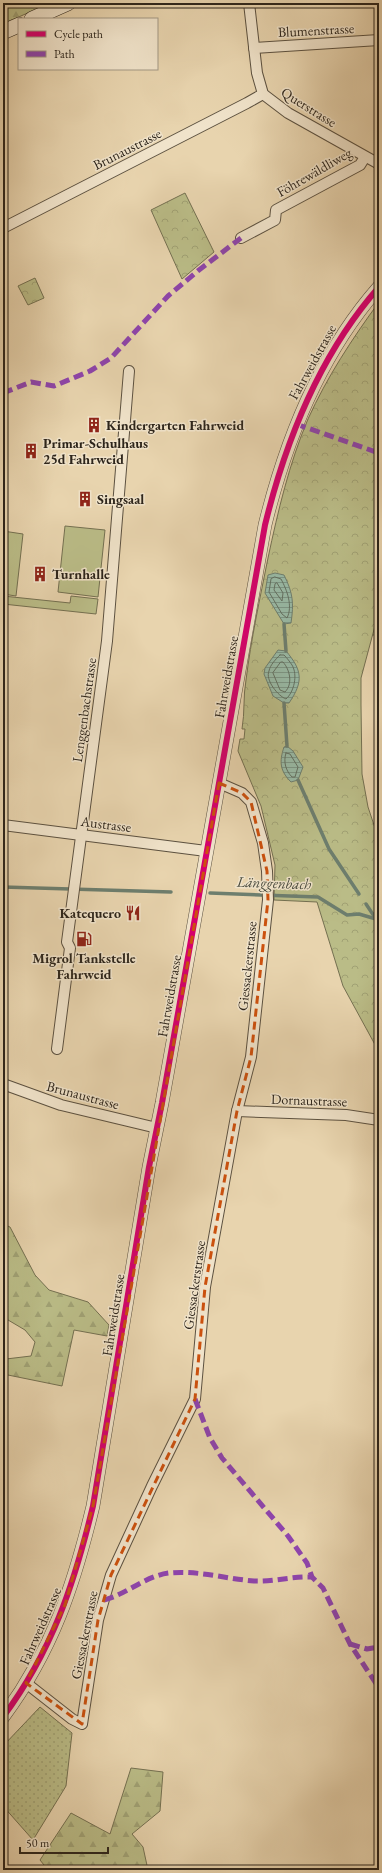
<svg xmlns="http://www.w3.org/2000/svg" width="382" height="1873" viewBox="0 0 382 1873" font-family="'EB Garamond',serif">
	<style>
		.grass { fill: url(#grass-dots); stroke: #747051 }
		.forest { fill: url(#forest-firs); stroke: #747051 }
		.park { fill: url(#park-crowns); stroke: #747051 }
		.pitch { fill: #babc87; stroke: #747051 }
		.water { fill: url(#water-rules); stroke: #6d7e6e }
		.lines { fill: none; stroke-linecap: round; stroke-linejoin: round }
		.shore { stroke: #626f60; stroke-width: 1 }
		.stream { stroke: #6d7e6e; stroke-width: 3.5 }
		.minor-casing { stroke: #5c5140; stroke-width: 12 }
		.tertiary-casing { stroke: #5c5140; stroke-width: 14 }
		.secondary-casing { stroke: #2d251b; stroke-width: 16 }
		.minor { stroke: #f0e3ca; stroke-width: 10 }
		.tertiary { stroke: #f0e3ca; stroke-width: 13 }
		.secondary { stroke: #f0e3ca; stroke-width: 15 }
		.quiet { stroke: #8e44ad; stroke-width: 5; stroke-dasharray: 10 5; stroke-linecap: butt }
		.cycleway-casing { stroke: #f0e3ca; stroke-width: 8 }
		.cycleway { stroke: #d6006c; stroke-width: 6 }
		.marked { fill: none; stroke: #cc510e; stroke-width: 3; stroke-dasharray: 8 5; stroke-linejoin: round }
		.labels { text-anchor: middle; stroke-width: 3; stroke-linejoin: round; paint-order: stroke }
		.street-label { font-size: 14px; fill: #2d251b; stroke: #f0e3ca }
		.poi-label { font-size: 14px; font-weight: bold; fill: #2d251b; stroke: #f0e3ca; text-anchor: start }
		.water-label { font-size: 15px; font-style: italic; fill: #484a3e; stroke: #f0e3ca }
	</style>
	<defs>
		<pattern id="grass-dots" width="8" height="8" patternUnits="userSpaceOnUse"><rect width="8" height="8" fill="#babc87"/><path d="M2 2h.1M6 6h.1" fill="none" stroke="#a0a174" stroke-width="1.8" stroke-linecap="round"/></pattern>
		<pattern id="forest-firs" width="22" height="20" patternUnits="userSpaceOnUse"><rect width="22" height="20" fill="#babc87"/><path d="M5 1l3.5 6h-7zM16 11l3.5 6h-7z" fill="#a0a174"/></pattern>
		<pattern id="park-crowns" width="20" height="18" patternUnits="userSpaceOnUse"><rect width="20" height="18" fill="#babc87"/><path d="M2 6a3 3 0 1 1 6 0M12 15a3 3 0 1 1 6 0" fill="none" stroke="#a0a174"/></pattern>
		<pattern id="water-rules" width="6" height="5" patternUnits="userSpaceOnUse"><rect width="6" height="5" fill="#98b9a5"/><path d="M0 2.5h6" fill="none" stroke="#7c9686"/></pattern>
	</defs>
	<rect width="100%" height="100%" fill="#e8d4ae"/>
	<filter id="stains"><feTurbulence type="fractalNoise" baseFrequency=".005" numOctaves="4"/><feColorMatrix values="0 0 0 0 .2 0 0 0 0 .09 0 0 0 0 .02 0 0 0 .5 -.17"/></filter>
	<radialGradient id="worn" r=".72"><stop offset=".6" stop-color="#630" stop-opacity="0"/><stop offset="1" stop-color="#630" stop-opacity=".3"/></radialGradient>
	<g class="grass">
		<polygon points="379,611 379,635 372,635"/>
		<polygon points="40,1707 72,1733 66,1786 33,1840 3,1806 3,1746"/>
	</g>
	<g class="forest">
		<polygon points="3,3 50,3 3,24"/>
		<polygon points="3,1224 10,1227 35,1275 49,1290 88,1302 109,1325 107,1336 74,1330 62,1386 3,1374 3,1361 6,1359 31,1356 35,1342 25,1330 3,1317"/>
		<polygon points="131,1768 163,1772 160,1811 132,1834 143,1847 148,1870 48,1870 40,1860 71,1813 110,1834"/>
	</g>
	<g class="park">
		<polygon points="185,193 214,252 182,279 151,210"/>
		<polygon points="35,278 44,298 28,305 18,286"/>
		<path d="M379,302V611L361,678V705L362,774L368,807L379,840V1052L343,986L317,902L274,900L275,865L261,806L238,751L240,739H244L245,729H242C245,712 243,696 246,680C251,640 260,598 268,558C278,511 289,464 308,419C327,377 352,339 379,302Z"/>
	</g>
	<g class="pitch">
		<polygon points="65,526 105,530 98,597 58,592"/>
		<polygon points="3,531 23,534 16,596 3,594"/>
		<polygon points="3,596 70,603 71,596 98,599 96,614 3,604"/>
	</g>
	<g class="water">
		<path d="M275,573L284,575C293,593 294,603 291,623L284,624L265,593L268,575Z"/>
		<path d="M278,650L286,651C302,670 304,681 289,703H284L273,696L264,674L265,668Z"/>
		<path d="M287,746L293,751L303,767L298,780L291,782C280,771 279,762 284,747Z"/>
	</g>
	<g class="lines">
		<g class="shore">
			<path d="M275,577L281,579C287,590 293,606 287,618L282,614L269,592L271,579Z"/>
			<polygon points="277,583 283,593 282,601 274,590 275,584"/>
			<path d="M280,655H284C287,658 290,662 292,665C298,675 294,692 286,699C278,696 265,680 269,671C270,665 276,659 280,655Z"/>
			<path d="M281,662H283C290,670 293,684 285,692L280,690L273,673Z"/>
			<path d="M286,753L290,754L298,767L295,777H292C286,771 283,762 286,753Z"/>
		</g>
		<g class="stream">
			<polyline points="284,624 286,651"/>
			<polyline points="284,703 287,746"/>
			<polyline points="298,780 329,849 359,894"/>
			<polyline points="3,887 171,892"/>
			<polyline points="210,893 318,897 347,915 359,914 376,919 379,922"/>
			<polyline points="366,904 376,919"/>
		</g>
		<defs>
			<g id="minor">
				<polyline points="249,3 257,73 263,94 288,113 379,164"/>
				<polyline points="254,48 379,40"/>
				<polyline points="3,228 247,103 263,94"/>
				<polyline points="241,238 275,220 276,210 360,165 365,157"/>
				<polyline points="3,825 206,851"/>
				<polyline points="57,1049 70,948 67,942 107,641 129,371"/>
				<polyline points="3,1084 61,1105 157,1128"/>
				<polyline points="237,1111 346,1115 379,1120"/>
				<polyline points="26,1683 72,1719 82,1724 98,1620 111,1575 152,1486 195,1399 205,1287 237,1111 251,1057 268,900 267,871 263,843 251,802 242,793 219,783"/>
			</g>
			<path id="tertiary" d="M3,1717C52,1651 74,1585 93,1506L149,1167L162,1103L265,525C286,439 320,354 379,287"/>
			<g id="secondary">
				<polyline points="32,19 68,3"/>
				<polyline points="3,32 19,25"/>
			</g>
		</defs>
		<use href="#minor" class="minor-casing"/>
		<use href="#tertiary" class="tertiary-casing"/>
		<use href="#secondary" class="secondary-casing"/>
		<use href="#minor" class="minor"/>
		<use href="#tertiary" class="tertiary"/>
		<use href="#secondary" class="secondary"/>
		<g class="quiet">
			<polyline points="3,393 31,382 54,386 90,371 111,358 168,296 199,270 241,238"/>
			<polyline points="296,424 379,453"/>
			<polyline points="195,1399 210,1438 222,1458 288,1536 307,1563 312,1577 323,1588 350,1644 377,1685 379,1691"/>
			<path d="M104,1600C127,1594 145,1576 169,1573C197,1570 227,1579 254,1581C274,1582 293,1576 312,1577"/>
			<polyline points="350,1644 367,1649 379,1647"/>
		</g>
		<defs>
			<path id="cycleway" d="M3,1717C52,1651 74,1585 93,1506L149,1167L162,1103L265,525C286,439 320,354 379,287"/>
		</defs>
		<use href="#cycleway" class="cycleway-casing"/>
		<use href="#cycleway" class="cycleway"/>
	</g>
	<path class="marked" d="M219,783L242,793L251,802L267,871L268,900L251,1057L237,1111L205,1287L195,1399L111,1575L98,1620L82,1724L26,1683L65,1605L93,1506Z"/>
	<defs>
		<symbol id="building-bare" viewBox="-9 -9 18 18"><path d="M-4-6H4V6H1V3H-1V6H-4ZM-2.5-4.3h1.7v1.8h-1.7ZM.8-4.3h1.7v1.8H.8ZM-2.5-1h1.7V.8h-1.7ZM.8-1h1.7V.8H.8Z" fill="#8f2418" stroke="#f0e3ca" stroke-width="2.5" paint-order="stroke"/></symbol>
		<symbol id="restaurant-bare" viewBox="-9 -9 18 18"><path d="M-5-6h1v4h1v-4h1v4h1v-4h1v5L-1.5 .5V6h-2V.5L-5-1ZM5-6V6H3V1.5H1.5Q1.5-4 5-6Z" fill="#8f2418" stroke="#f0e3ca" stroke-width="2.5" paint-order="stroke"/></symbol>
		<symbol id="fuel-bare" viewBox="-9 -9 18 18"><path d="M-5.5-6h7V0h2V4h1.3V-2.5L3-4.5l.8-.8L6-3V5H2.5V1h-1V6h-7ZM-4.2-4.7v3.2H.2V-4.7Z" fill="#8f2418" stroke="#f0e3ca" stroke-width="2.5" paint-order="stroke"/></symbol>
	</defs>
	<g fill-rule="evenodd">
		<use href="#building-bare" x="83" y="414" width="22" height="22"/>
		<use href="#building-bare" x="20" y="440" width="22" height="22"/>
		<use href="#building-bare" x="74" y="488" width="22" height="22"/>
		<use href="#building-bare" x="29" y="563" width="22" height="22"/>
		<use href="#restaurant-bare" x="122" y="902" width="22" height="22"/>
		<use href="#fuel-bare" x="73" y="928" width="22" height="22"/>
	</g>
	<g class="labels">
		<g class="street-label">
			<text transform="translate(316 30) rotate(-3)" y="5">Blumenstrasse</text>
			<text transform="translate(309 107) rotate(32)" y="5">Querstrasse</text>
			<text transform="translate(127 149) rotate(-27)" y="5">Brunaustrasse</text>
			<text transform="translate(314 172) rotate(-30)" y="5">Föhrewäldliweg</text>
			<text transform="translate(312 362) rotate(-61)" y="5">Fahrweidstrasse</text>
			<text transform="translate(226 677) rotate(-80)" y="5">Fahrweidstrasse</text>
			<text transform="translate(84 710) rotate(-82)" y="5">Lenggenbachstrasse</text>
			<text transform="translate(106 824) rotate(7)" y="5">Austrasse</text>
			<text transform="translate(247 966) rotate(-84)" y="5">Giessackerstrasse</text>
			<text transform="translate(169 996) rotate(-80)" y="5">Fahrweidstrasse</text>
			<text transform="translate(83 1095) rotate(15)" y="5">Brunaustrasse</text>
			<text transform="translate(309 1100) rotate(2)" y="5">Dornaustrasse</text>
			<text transform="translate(194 1285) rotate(-82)" y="5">Giessackerstrasse</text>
			<text transform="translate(113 1315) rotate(-81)" y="5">Fahrweidstrasse</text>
			<text transform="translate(40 1626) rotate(-66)" y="5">Fahrweidstrasse</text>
			<text transform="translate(84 1635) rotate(-79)" y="5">Giessackerstrasse</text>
		</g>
		<g class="poi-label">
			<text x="106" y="430">Kindergarten Fahrweid</text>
			<text x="43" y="448">Primar-Schulhaus<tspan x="43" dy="16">25d Fahrweid</tspan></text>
			<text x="97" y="504">Singsaal</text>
			<text x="52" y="579">Turnhalle</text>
			<text x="121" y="918" text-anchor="end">Katequero</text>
			<text x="84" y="963" text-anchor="middle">Migrol Tankstelle<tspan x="84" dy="16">Fahrweid</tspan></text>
		</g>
		<g class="water-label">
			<text transform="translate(274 883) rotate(2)" y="5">Länggenbach</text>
		</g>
	</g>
	<rect width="382" height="1873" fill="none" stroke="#e8d4ae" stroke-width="16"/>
	<rect x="4" y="4" width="374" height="1865" fill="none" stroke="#2d251b" stroke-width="2"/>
	<rect x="8" y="8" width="366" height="1857" fill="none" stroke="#2d251b"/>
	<rect x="18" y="18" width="140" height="52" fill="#f0e3ca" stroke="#a29784"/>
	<rect x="26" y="31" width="20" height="6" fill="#d6006c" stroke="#a29784"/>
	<text x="54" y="38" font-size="12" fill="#2d251b">Cycle path</text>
	<rect x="26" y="51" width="20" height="6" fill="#8e44ad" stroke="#a29784"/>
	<text x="54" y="58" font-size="12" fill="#2d251b">Path</text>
	<path d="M20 1847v6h88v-6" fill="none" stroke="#2d251b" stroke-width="2"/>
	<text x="26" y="1847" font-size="12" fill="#2d251b" stroke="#f0e3ca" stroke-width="3" paint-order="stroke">50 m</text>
	<rect width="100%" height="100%" filter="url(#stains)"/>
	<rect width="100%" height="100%" fill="url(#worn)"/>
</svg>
